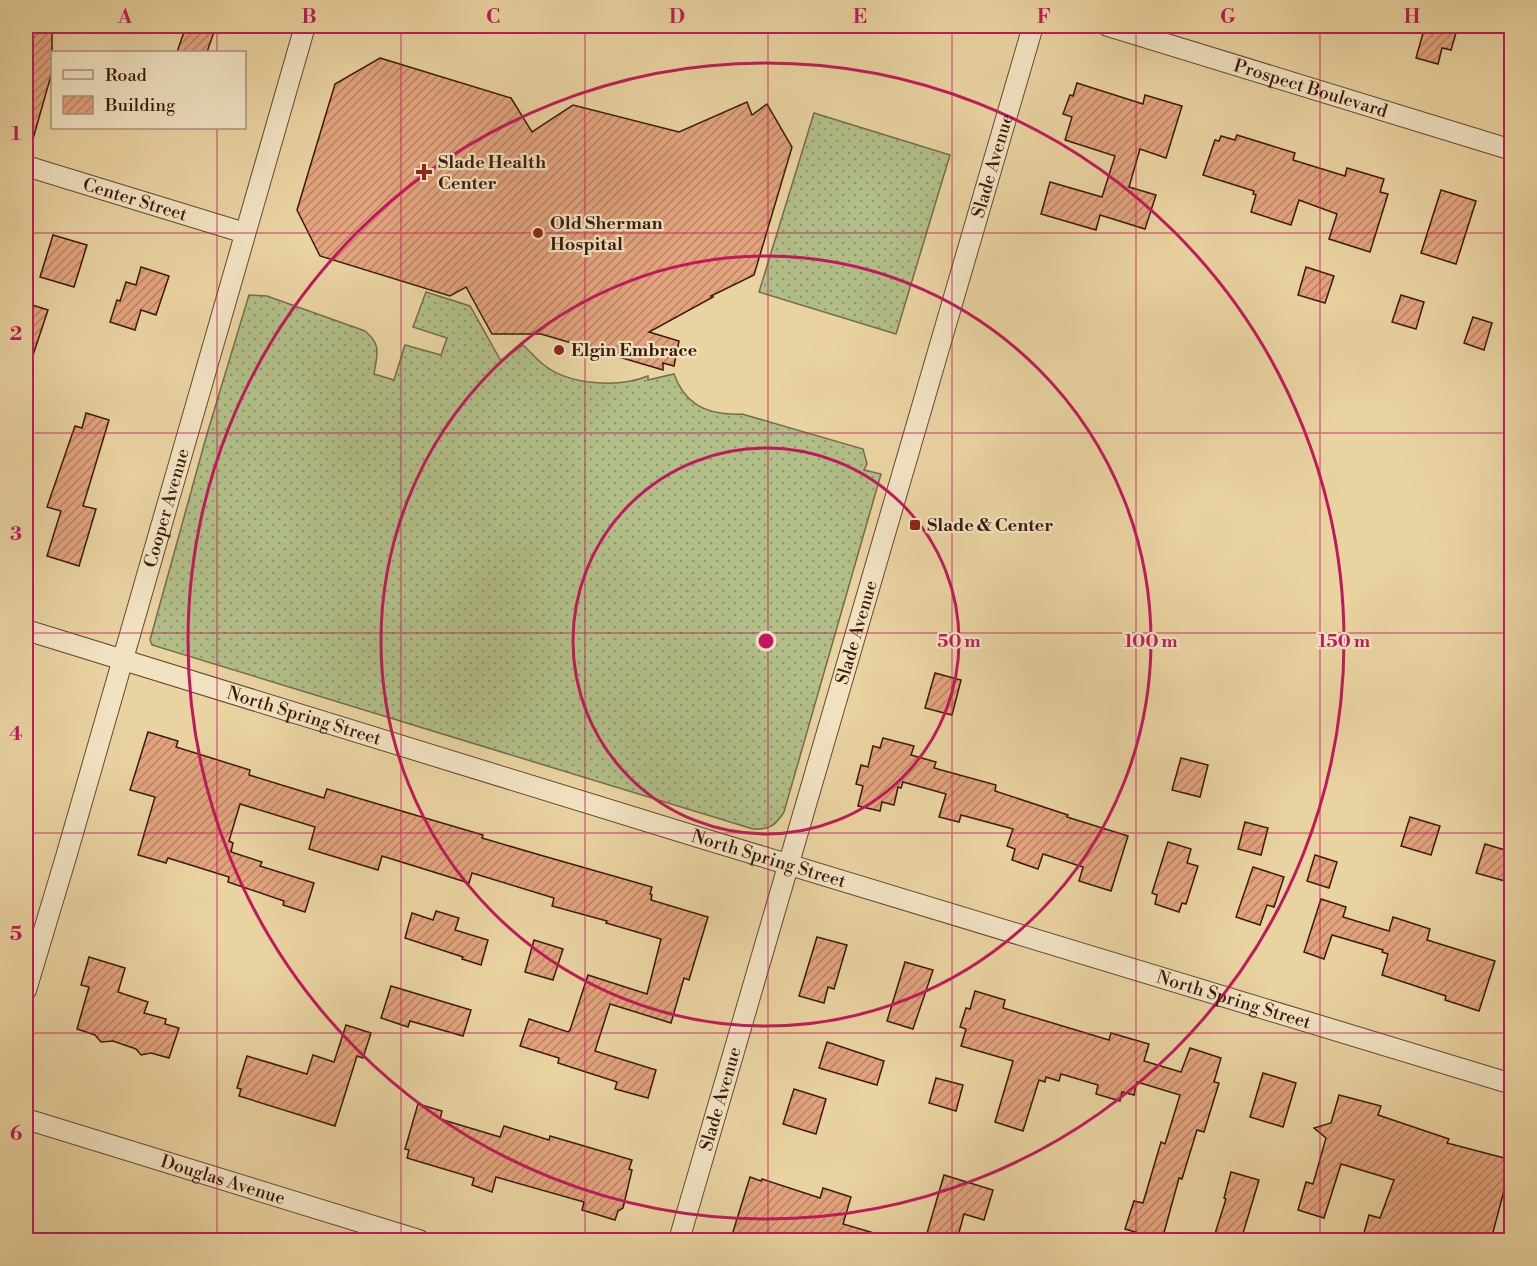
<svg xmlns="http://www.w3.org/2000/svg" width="1537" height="1266" viewBox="0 0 1537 1266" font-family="'Libre Bodoni',serif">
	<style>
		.grass { fill: url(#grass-dots); stroke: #766c49; stroke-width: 1.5 }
		.building { fill: url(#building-hatch); stroke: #3b1a0a; stroke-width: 1.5 }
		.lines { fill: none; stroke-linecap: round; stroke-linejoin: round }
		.minor-casing { stroke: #664830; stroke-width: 22 }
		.minor { stroke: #f1e2c2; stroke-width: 20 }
		.grid { fill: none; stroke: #c2185b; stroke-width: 1.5; stroke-opacity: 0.55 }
		.ring { fill: none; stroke: #c2185b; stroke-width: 3 }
		.poi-dot { fill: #8f2418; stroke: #f1e2c2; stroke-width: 2 }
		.labels { text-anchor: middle; stroke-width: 4.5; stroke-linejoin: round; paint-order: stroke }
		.street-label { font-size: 18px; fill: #3b1a0a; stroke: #f1e2c2 }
		.poi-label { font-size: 18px; font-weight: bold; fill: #3b1a0a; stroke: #f1e2c2; text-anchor: start }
		.centre { fill: #c2185b; stroke: #f1e2c2; stroke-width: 3 }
		.ring-label { font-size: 18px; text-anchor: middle; font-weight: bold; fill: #c2185b; stroke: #f1e2c2; stroke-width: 4.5; stroke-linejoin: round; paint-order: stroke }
		.neatline { fill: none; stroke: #c2185b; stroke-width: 2 }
		.grid-label { font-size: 20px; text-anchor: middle; font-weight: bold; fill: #c2185b }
	</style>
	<defs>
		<pattern id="grass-dots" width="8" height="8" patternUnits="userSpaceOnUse" patternTransform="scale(1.5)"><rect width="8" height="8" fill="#b1be88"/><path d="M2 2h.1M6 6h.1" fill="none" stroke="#919a6d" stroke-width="1.8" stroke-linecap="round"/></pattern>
		<pattern id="building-hatch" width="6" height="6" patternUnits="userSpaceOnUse" patternTransform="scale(1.5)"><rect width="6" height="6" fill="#e2a37d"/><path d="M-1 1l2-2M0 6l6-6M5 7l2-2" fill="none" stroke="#b88465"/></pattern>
	</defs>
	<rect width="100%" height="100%" fill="#e9d3a1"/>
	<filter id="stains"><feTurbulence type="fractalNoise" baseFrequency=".00333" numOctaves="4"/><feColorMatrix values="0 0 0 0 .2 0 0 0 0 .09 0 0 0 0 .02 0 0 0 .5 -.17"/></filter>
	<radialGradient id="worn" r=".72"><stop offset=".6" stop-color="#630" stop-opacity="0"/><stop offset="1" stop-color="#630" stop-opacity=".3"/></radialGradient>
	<g class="grass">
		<polygon points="814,113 950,155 896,334 759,292"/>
		<path d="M426,292L470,306L501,361L523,345C530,351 536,359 544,365C569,385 618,388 648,376V380L674,374C685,406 710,416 742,414L863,449L867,464L864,470L881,474L784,812C775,826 769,830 753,829L152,645L150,640L207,434L249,295L267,296L365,331C382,345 377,354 374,374L394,380L405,345L441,355L447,338L413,327Z"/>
	</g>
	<g class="building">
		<polygon points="35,26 52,26 52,72 31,146 26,146 26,56"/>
		<polygon points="186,26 216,26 207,52 177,52"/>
		<polygon points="1425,26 1458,26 1451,50 1442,48 1438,64 1416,58"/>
		<polygon points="380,58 511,98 532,132 573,105 679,132 747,102 752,115 767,104 792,147 754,275 711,296 713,297 649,332 679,341 674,366 663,363 663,370 541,334 492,334 466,287 450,296 320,256 297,210 335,84"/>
		<polygon points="1077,83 1143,104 1145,95 1182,106 1166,158 1140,149 1129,187 1156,195 1145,229 1100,215 1096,230 1041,214 1050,182 1102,197 1115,156 1065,140 1072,117 1063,114 1070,95 1073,96"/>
		<polygon points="1237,135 1295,153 1293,160 1345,176 1347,168 1384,179 1380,192 1388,194 1370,252 1329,239 1337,214 1299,200 1291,225 1251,212 1256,195 1253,194 1254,191 1203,175 1215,140 1219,141 1221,136 1235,140"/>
		<polygon points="1441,190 1476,201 1456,264 1421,253"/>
		<polygon points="53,235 87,245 74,287 40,277"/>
		<polygon points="141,267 169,276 156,315 141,310 135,330 110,322 117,300 120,301 126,282 136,285"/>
		<polygon points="1306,267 1334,276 1325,303 1298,295"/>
		<polygon points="1401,295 1424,302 1416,329 1392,322"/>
		<polygon points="26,303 48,310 29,367 26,366"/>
		<polygon points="1473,317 1492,323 1484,350 1464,343"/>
		<polygon points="86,413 109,420 83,506 96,509 79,566 47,556 61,511 47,507 75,426 82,428"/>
		<polygon points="935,673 961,680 952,715 925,708"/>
		<polygon points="148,732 178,741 176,747 250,770 249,775 324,798 327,789 483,835 482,838 540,855 652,887 650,894 652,895 651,900 708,917 689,980 684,978 671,1023 610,1004 595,1051 656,1070 648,1098 615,1089 617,1082 558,1063 559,1058 520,1046 529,1019 568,1032 570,1030 588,975 647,994 661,939 606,923 607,921 552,906 554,898 472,873 469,883 382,856 378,870 309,849 315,827 240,804 229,841 233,843 231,852 262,862 260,866 314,883 305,912 283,905 284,901 228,882 229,877 168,858 166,863 138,855 155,797 130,790"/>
		<polygon points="883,738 914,746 911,755 936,762 934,768 996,785 995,791 1068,815 1067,817 1128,836 1111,891 1079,881 1083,867 1043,854 1038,869 1012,860 1015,849 1007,846 1013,829 961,815 959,822 939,817 946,794 903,782 901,788 898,787 894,805 882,802 880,811 858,806 863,786 856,784 861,765 868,767 873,746 880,748"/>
		<polygon points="1181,758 1208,765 1200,797 1172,790"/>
		<polygon points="1410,817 1440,826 1431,855 1401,846"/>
		<polygon points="1245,822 1268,828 1261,855 1238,849"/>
		<polygon points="1168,842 1191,849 1187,863 1198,866 1186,904 1182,903 1179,912 1155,904 1157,895 1152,893"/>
		<polygon points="1485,844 1512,852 1512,883 1476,873"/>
		<polygon points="1315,855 1337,862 1329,888 1307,881"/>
		<polygon points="1253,867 1284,877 1274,907 1267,905 1260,925 1236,917"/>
		<polygon points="1321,899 1346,907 1343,917 1389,931 1393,917 1430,929 1427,940 1495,961 1479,1011 1445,1000 1446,996 1382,975 1388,954 1382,952 1383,950 1332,935 1324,959 1304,952"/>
		<polygon points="436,911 459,918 455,930 488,940 481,965 462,959 463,957 405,938 412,913 433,920"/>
		<polygon points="817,937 847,945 834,989 828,987 824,1003 799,996"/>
		<polygon points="534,940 563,949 553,980 525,972"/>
		<polygon points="89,957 125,968 118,992 148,1002 144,1013 166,1019 165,1024 179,1028 169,1058 151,1053 141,1055 136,1049 113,1041 101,1042 95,1035 77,1029 89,987 81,985"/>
		<polygon points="905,962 933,970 913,1029 887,1021"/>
		<polygon points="391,986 471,1010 463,1036 410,1021 408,1027 381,1018"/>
		<polygon points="975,991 1005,1000 1003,1008 1109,1040 1111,1033 1149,1044 1144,1061 1181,1072 1190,1048 1221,1058 1214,1082 1219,1083 1204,1132 1197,1130 1182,1179 1179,1178 1162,1240 1125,1229 1134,1201 1143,1203 1161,1142 1165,1144 1180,1095 1137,1082 1134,1095 1122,1092 1120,1101 1096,1094 1098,1085 1061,1074 1059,1081 1046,1077 1045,1082 1039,1080 1023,1131 995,1122 1013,1061 961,1046 966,1029 960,1027 966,1008 970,1009"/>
		<polygon points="346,1025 371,1033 363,1058 357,1056 335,1126 239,1096 241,1089 237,1088 247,1056 307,1074 313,1055 334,1062"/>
		<polygon points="827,1042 884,1061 877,1085 819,1068"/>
		<polygon points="1263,1073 1296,1083 1283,1127 1250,1117"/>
		<polygon points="936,1078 963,1085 956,1111 929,1103"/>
		<polygon points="794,1089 826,1099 816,1134 783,1124"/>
		<polygon points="1339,1095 1381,1106 1378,1115 1449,1139 1447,1143 1512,1160 1491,1240 1362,1240 1369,1215 1380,1218 1394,1180 1341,1164 1324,1218 1298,1210 1306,1182 1313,1184 1326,1138 1314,1128 1331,1123"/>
		<polygon points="418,1104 442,1111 440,1119 500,1137 504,1126 549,1140 550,1136 632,1160 629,1169 632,1170 623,1208 618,1211 615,1220 582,1210 584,1202 496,1177 492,1192 472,1185 474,1178 407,1158 409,1150 405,1149"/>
		<polygon points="1231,1172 1259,1180 1241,1240 1213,1240 1226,1199 1224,1198"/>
		<polygon points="944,1175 993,1190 984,1220 964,1214 957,1240 925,1240"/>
		<polygon points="750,1177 761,1181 762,1179 820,1198 823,1188 851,1197 843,1224 881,1235 881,1240 748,1240 732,1235"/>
	</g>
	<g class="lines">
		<defs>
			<g id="minor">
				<path id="s1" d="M1108,26L1512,150"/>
				<path id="s2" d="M26,166L245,233"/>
				<path id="s3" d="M26,630L701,838L1512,1084"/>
				<path id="s4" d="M26,990L66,857L305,26"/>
				<path id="s5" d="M26,1119L419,1240"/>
				<path id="s6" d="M679,1240L1033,26"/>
			</g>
		</defs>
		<use href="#minor" class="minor-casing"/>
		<use href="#minor" class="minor"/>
	</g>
	<path class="grid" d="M217,26V52M401,26V1240M585,26V1240M768,26V1240M952,26V1240M1136,26V1240M1320,26V1240M217,128V1240M26,233H1512M26,433H1512M26,633H1512M26,833H1512M26,1033H1512"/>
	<g class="ring">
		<circle cx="766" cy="641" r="193"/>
		<circle cx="766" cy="641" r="385"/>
		<circle cx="766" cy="641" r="578"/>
	</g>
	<g class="poi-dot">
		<path d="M421 163h6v6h6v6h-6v6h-6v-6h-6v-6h6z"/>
		<circle cx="538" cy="233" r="6"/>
		<circle cx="559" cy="350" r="6"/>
		<rect x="909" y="519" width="12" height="12" rx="3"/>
	</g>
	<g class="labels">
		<g class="street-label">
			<text dy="6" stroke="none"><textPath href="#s1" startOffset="212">Prospect Boulevard</textPath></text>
			<text dy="6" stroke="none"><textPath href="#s6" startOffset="1119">Slade Avenue</textPath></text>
			<text dy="6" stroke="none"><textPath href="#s2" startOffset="114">Center Street</textPath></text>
			<text dy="6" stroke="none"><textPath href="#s4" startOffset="502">Cooper Avenue</textPath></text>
			<text dy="6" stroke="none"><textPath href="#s6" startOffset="633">Slade Avenue</textPath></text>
			<text dy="6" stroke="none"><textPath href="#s3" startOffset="291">North Spring Street</textPath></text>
			<text dy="6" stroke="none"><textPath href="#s3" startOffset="777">North Spring Street</textPath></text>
			<text dy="6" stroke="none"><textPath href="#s3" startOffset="1263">North Spring Street</textPath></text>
			<text dy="6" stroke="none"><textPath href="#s6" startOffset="147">Slade Avenue</textPath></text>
			<text dy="6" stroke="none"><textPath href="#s5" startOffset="206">Douglas Avenue</textPath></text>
		</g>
		<g class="poi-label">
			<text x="438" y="168">Slade Health<tspan x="438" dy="21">Center</tspan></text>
			<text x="550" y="229">Old Sherman<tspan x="550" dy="21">Hospital</tspan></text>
			<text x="571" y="356">Elgin Embrace</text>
			<text x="927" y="531">Slade &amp; Center</text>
		</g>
	</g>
	<circle cx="766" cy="641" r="9" class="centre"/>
	<g class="ring-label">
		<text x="959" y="647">50 m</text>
		<text x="1151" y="647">100 m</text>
		<text x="1344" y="647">150 m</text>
	</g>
	<rect width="1537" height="1266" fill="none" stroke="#e9d3a1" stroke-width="66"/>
	<rect x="51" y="51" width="195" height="78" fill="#f1e2c2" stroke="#a89278" stroke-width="1.5"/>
	<rect x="63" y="70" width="30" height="9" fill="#f1e2c2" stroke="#a89278" stroke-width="1.5"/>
	<text x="105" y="81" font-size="18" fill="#3b1a0a">Road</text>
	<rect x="63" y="96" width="30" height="18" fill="url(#building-hatch)" stroke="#a89278" stroke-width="1.5"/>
	<text x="105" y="111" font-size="18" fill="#3b1a0a">Building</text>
	<rect x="33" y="33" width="1471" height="1200" class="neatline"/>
	<g class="grid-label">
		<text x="125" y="23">A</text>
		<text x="309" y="23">B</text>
		<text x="493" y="23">C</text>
		<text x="677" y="23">D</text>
		<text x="860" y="23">E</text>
		<text x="1044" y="23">F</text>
		<text x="1228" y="23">G</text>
		<text x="1412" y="23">H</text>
		<text x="16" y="140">1</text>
		<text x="16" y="340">2</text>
		<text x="16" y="540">3</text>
		<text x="16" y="740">4</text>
		<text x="16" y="940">5</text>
		<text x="16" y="1140">6</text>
	</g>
	<rect width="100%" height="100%" filter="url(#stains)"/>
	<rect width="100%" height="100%" fill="url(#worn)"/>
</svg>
